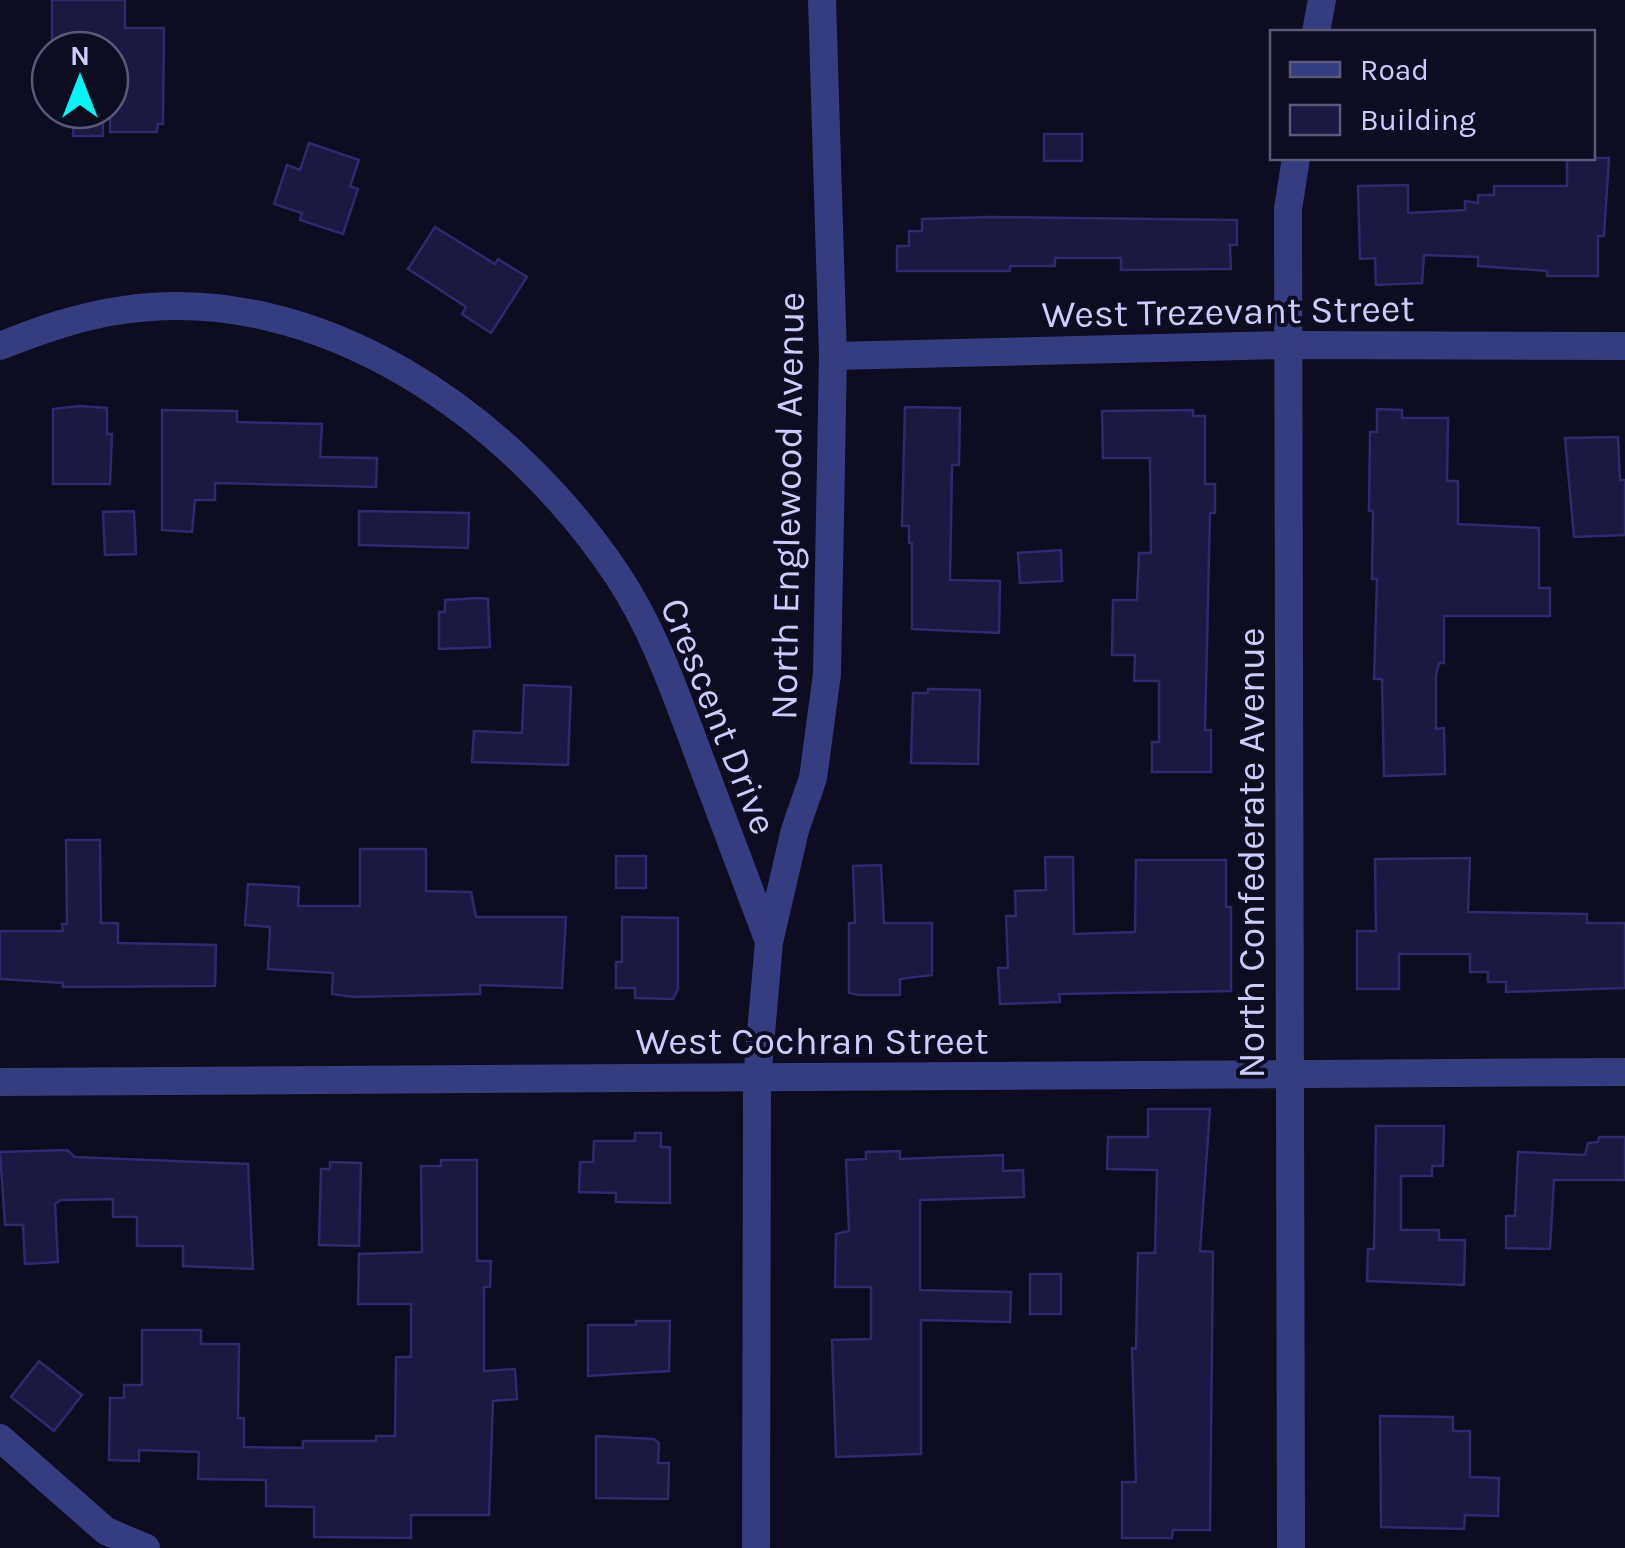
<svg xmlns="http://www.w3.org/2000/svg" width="1625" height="1548" viewBox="0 0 1625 1548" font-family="Karla,sans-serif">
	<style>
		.building { fill: #1c1842; stroke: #2f296e; stroke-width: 2.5 }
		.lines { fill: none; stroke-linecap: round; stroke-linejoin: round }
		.minor { stroke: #363c80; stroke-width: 28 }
		.labels { text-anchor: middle; stroke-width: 8; stroke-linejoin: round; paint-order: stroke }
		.street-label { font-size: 38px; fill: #ccf; stroke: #0d0c20 }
	</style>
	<rect width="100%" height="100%" fill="#0d0c20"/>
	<g class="building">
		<polygon points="52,0 125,0 125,28 164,28 163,124 158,124 157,132 110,132 110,50 52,50"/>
		<polygon points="74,110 103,110 103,136 73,136"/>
		<rect x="1044" y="134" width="38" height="27"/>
		<polygon points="309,143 359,160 350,186 358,189 343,234 300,220 302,213 274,204 287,165 300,170"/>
		<polygon points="1567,158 1609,158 1604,236 1598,236 1598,276 1547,276 1547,271 1478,266 1478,257 1424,255 1422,283 1376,285 1375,258 1360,259 1358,186 1408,185 1408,213 1465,210 1465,201 1478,203 1478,195 1494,195 1494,186 1567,186"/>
		<polygon points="990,217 1237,220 1237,245 1230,245 1231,269 1121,270 1121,258 1055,258 1055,266 1010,266 1010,271 897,271 897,246 909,246 909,231 922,231 922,219"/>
		<polygon points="435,227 495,264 498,259 527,277 491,333 462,314 466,307 408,269"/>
		<polygon points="79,406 107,408 107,434 112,434 110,484 53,484 53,409"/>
		<polygon points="905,407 960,408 959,465 952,465 950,580 1000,581 999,633 912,629 912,543 909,543 909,526 902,526"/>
		<polygon points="1377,409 1402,410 1402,418 1448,418 1447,481 1458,481 1458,524 1539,528 1539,588 1550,588 1550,616 1444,616 1444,663 1439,663 1436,675 1436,729 1444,728 1445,774 1384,776 1382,679 1374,679 1377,579 1372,579 1373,511 1369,511 1370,432 1377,432"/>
		<polygon points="162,410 237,411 237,422 322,424 320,457 377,458 376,487 215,483 215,500 195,500 192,532 162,530"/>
		<polygon points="1193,410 1193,416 1205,416 1205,484 1215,484 1215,513 1210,513 1205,730 1211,730 1211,772 1152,772 1152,742 1159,742 1159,681 1134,681 1135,655 1112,655 1113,600 1137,600 1139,553 1151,553 1150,458 1103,458 1102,411"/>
		<polygon points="1618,437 1620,480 1625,480 1625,535 1574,537 1565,438"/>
		<polygon points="134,511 136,554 105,555 103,512"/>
		<polygon points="359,511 469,513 468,548 359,545"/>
		<polygon points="1061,550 1062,581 1020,583 1018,553"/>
		<polygon points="478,598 488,599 490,647 439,649 439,612 445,612 445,600"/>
		<polygon points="524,685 571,687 568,765 472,762 474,731 522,733"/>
		<polygon points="928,689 980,690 978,764 911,763 913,693 928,693"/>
		<polygon points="66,840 100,840 101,923 118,923 118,943 216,945 215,986 63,987 63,983 0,979 0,931 63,931 62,924 67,924"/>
		<polygon points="360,849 426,849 426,891 471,892 476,917 566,917 562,988 480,985 480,994 354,997 332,994 333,973 268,969 270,927 245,925 248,884 299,887 298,906 360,906"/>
		<rect x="616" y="856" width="30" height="32"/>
		<polygon points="1045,857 1073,857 1074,934 1135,932 1136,860 1226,860 1226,907 1231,907 1231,991 1059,994 1060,1002 1000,1004 998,968 1008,968 1006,916 1016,916 1015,891 1046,890"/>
		<polygon points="1470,858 1468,912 1587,914 1587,923 1625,923 1625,988 1506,992 1506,982 1488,982 1488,972 1470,972 1470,954 1399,954 1399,989 1357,989 1357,931 1376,931 1375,859"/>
		<polygon points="881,865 884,923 932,923 932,975 900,979 900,995 859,995 849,993 849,923 855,923 853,866"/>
		<polygon points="622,917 678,918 678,989 673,999 635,998 635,988 616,988 616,962 622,962"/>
		<polygon points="1148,1109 1210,1109 1200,1251 1213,1252 1210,1530 1173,1530 1172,1538 1122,1538 1122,1482 1136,1482 1132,1348 1136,1349 1138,1253 1155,1253 1157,1170 1107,1169 1108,1137 1148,1137"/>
		<polygon points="1376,1126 1444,1126 1443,1166 1432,1166 1432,1176 1401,1176 1401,1230 1439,1230 1439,1240 1465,1240 1464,1285 1367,1281 1368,1249 1374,1249"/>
		<polygon points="635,1133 661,1133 661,1147 670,1147 670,1203 616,1202 616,1193 579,1192 580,1162 593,1162 594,1141 635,1141"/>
		<polygon points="1599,1137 1625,1137 1625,1180 1554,1180 1550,1249 1506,1248 1506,1216 1515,1216 1518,1152 1585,1155 1588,1143 1598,1142"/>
		<polygon points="67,1150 75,1157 248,1164 253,1269 183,1266 183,1246 137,1246 137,1217 113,1217 113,1199 61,1200 55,1204 58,1262 25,1264 23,1225 5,1225 0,1152"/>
		<polygon points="900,1151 900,1159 1003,1155 1003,1171 1023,1170 1024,1197 920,1200 920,1290 1011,1292 1010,1322 921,1320 921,1454 836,1457 832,1340 871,1339 871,1287 835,1287 836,1234 849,1231 846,1160 866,1159 866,1152"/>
		<polygon points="441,1160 477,1160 477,1261 491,1261 490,1287 484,1287 484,1371 515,1369 517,1399 493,1401 489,1515 411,1515 411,1538 314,1537 314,1507 266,1506 266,1480 198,1479 199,1452 139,1450 139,1461 109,1460 110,1398 124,1398 124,1385 142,1385 142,1330 201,1330 201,1344 239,1344 238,1418 244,1418 244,1447 303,1448 303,1441 376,1441 376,1436 395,1436 396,1357 411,1357 411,1304 358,1304 359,1254 422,1252 421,1166 441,1166"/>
		<polygon points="330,1162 361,1163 359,1246 319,1245 321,1169 330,1169"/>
		<rect x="1030" y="1274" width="31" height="40"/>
		<polygon points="636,1321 670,1321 669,1371 588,1376 588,1325 636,1325"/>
		<polygon points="39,1361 82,1395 54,1431 11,1397"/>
		<polygon points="1380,1416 1453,1417 1453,1431 1470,1431 1470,1477 1499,1478 1498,1516 1465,1515 1464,1529 1381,1527"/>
		<polygon points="596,1436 654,1439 659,1443 658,1463 669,1463 668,1499 596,1498"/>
	</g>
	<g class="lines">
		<g class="minor">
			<polyline points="1316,32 1322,0"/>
			<path d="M0,346C40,330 80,316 123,310C321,281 513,418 618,576C653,629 674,689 696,748C720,812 744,875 768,939"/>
			<polyline points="833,356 1287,345 1625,346"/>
			<polyline points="0,1082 1625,1072"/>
			<polyline points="0,1438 106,1531 146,1548"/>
			<polyline points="756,1548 757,1079 769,942 795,830 813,778 827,674 833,356 822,0"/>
			<polyline points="1291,1548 1288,209 1296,158"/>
		</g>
	</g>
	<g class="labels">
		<g class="street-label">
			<text transform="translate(1228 311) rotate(-1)" y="13">West Trezevant Street</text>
			<text transform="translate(787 506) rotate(-89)" y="13">North Englewood Avenue</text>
			<text transform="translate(719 716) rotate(68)" y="13">Crescent Drive</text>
			<text transform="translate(1251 853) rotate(-90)" y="13">North Confederate Avenue</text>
			<text x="812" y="1054">West Cochran Street</text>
		</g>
	</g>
	<rect x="1270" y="30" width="325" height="130" fill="#0d0c20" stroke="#595979" stroke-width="2.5"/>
	<rect x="1290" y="62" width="50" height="15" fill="#363c80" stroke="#595979" stroke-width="2.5"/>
	<text x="1360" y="80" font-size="30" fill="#ccccff">Road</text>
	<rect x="1290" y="105" width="50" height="30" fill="#1c1842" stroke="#595979" stroke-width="2.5"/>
	<text x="1360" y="130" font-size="30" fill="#ccccff">Building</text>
	<g transform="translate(80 80)"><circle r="48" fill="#0d0c20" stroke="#595979" stroke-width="2.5"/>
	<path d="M0-8L18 38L0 25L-18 38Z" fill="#00f7f3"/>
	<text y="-15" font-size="28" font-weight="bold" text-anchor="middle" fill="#ccccff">N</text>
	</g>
</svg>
